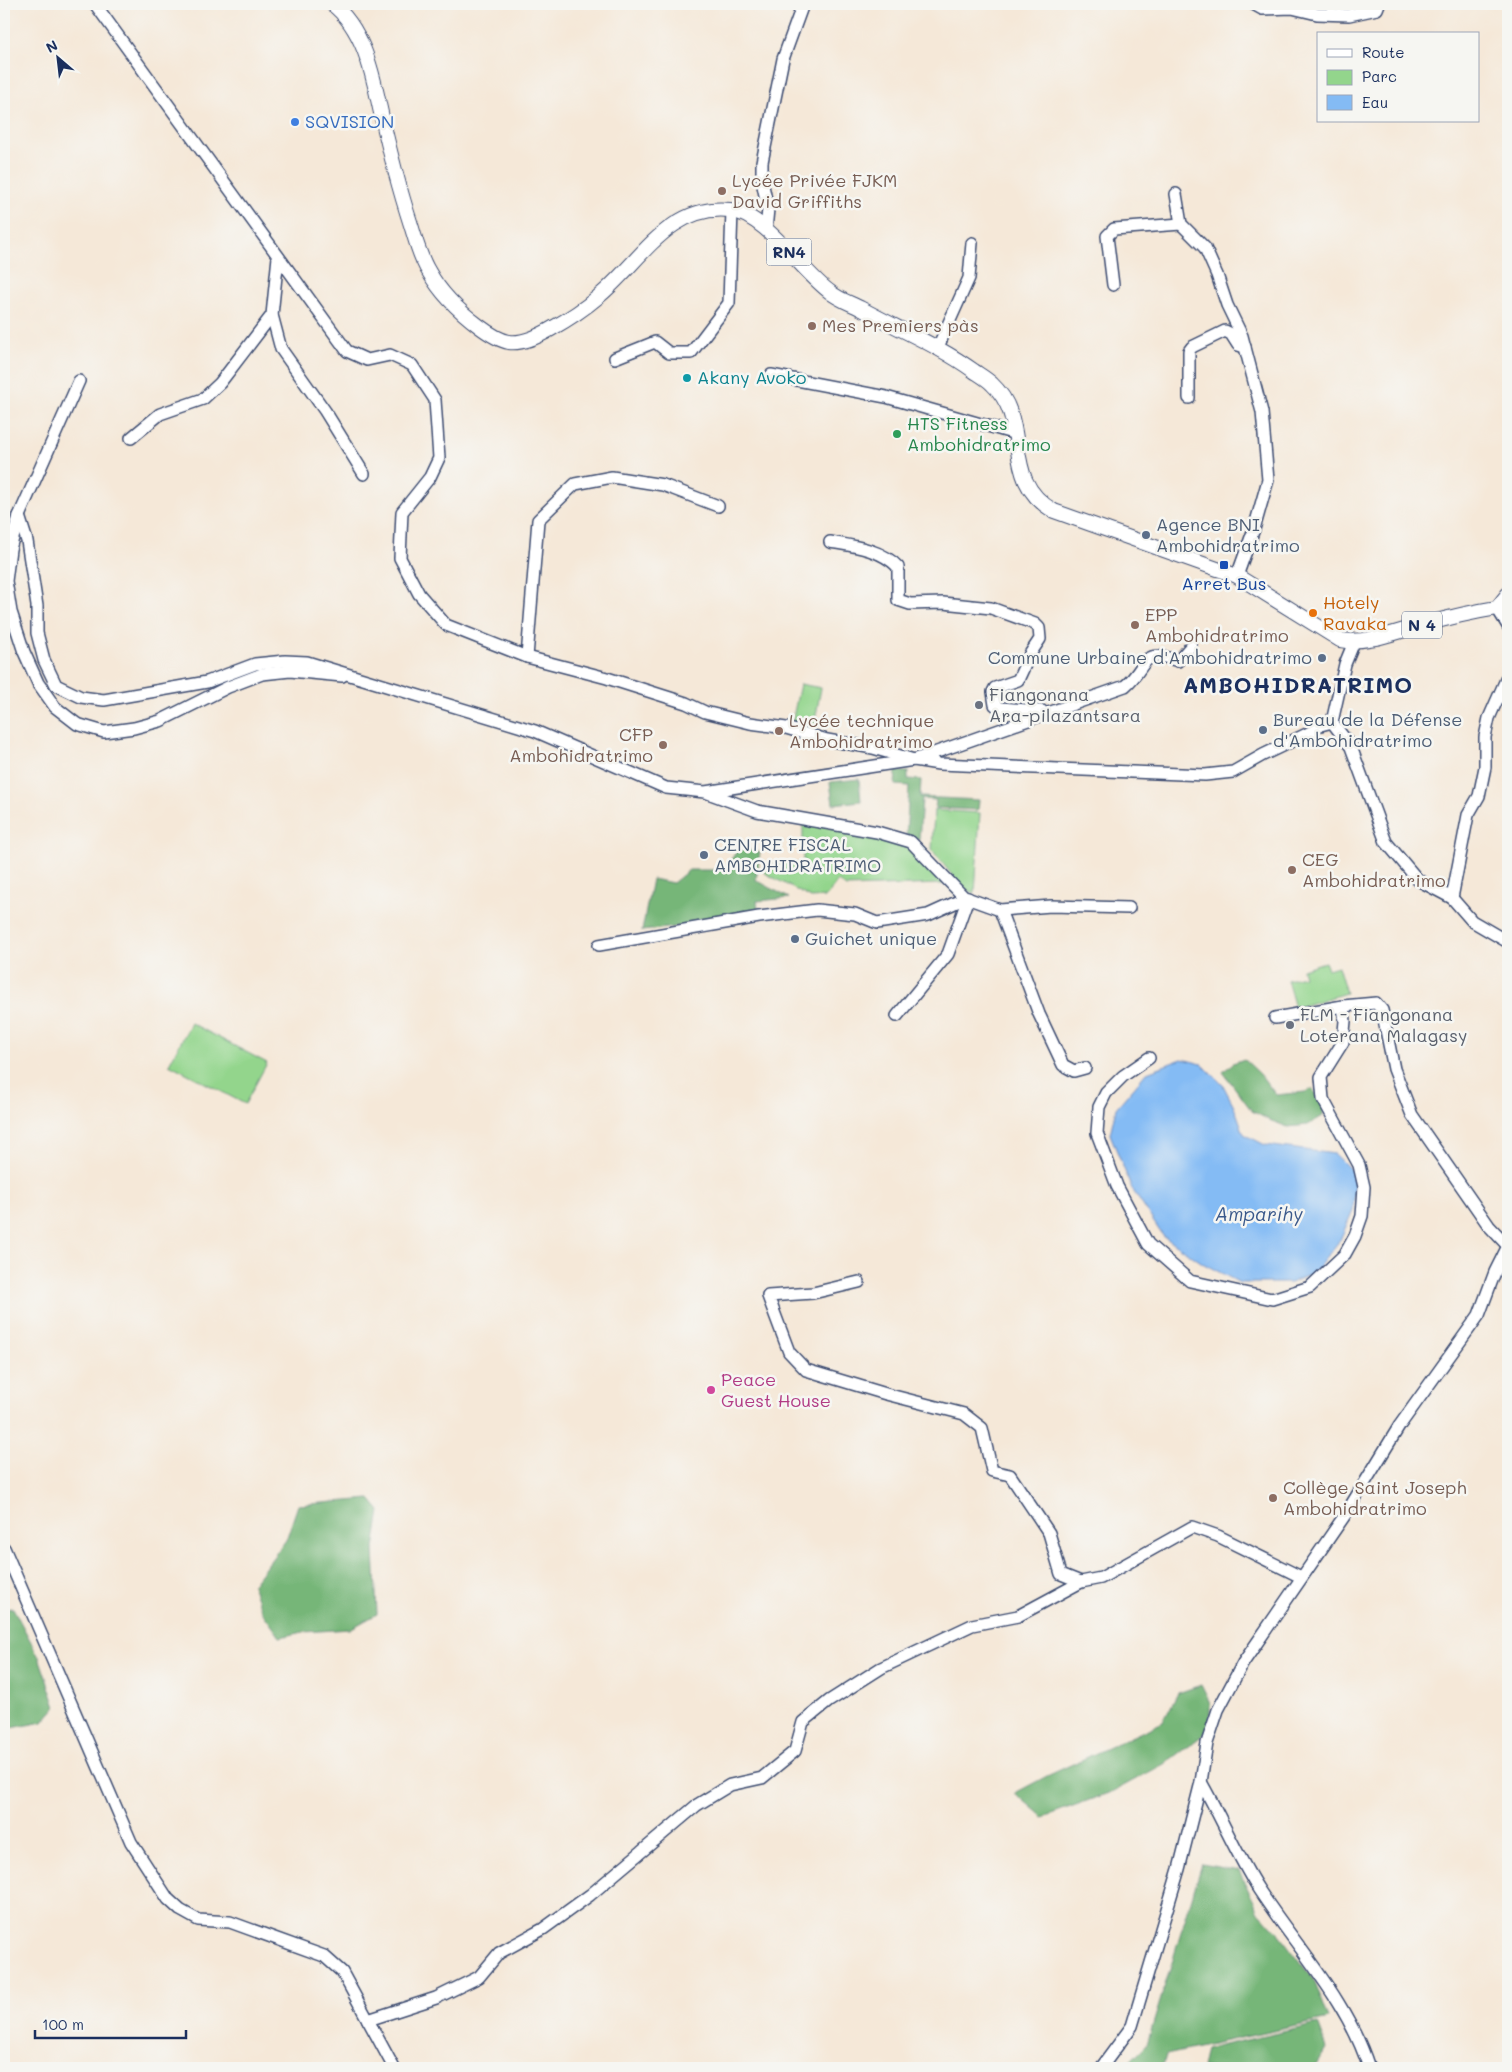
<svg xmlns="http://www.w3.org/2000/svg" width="1512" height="2072" viewBox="0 0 1512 2072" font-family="Mali,sans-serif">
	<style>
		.green { fill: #93d58c; stroke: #578275 }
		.forest { fill: #76b678; stroke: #48726b }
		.water { fill: #84bbf4; stroke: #5075a9 }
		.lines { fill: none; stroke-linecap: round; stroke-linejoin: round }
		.minor-casing { stroke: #3c4b70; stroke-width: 14 }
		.major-casing { stroke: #3c4b70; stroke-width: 16 }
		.minor { stroke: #fff; stroke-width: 11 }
		.major { stroke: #fff; stroke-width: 14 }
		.shop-dot { fill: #3f7fe0; stroke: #f6f6f2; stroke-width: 2 }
		.education-dot { fill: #8d6e63; stroke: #f6f6f2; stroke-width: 2 }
		.culture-dot { fill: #0f9aa8; stroke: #f6f6f2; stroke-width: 2 }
		.leisure-dot { fill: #2e9e5b; stroke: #f6f6f2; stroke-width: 2 }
		.service-dot { fill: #5c6f8a; stroke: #f6f6f2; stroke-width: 2 }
		.transit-dot { fill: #1a4fb4; stroke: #f6f6f2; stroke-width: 2 }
		.food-dot { fill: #e8710a; stroke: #f6f6f2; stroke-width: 2 }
		.worship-dot { fill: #6b7280; stroke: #f6f6f2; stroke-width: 2 }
		.hotel-dot { fill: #d1479c; stroke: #f6f6f2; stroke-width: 2 }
		.labels { text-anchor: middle; stroke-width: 5; stroke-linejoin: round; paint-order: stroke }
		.shield { fill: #f6f6f2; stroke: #5d6b8a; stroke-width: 1 }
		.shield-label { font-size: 16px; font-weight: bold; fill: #1b2f5e }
		.shop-label { font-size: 18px; fill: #366cbe; stroke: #f6f6f2; text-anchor: start }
		.education-label { font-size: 18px; fill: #785e54; stroke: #f6f6f2; text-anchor: start }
		.culture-label { font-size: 18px; fill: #0d838f; stroke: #f6f6f2; text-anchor: start }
		.leisure-label { font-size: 18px; fill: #27864d; stroke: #f6f6f2; text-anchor: start }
		.service-label { font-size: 18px; fill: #4e5e75; stroke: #f6f6f2; text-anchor: start }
		.transit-label { font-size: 18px; fill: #164399; stroke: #f6f6f2 }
		.food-label { font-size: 18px; fill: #c56008; stroke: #f6f6f2; text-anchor: start }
		.worship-label { font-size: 18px; fill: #5b616d; stroke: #f6f6f2; text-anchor: start }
		.hotel-label { font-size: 18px; fill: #b23c85; stroke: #f6f6f2; text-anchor: start }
		.water-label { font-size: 19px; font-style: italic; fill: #3a598b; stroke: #f6f6f2 }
		.district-label { font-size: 22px; font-weight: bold; letter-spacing: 1px; fill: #1b2f5e; stroke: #f6f6f2 }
	</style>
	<rect width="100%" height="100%" fill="#f6f6f2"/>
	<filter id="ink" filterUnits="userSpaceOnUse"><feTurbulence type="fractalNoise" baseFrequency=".02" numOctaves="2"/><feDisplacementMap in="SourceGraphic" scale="10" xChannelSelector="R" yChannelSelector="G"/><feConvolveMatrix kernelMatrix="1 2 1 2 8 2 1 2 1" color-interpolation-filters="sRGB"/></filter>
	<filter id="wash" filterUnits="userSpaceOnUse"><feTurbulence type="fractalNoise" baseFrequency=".0096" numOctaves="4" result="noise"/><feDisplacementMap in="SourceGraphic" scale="20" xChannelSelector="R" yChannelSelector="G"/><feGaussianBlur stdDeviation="1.12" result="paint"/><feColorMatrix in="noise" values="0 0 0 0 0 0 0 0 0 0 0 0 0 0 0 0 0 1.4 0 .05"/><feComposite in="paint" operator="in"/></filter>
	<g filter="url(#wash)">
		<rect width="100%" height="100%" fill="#f5e8d8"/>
		<g class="green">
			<polygon points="800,684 821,688 814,726 792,722"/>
			<polygon points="934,810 980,813 975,893 963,889 932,850"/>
			<path d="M803,823C841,829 899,833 928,862C934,868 938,877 943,884L846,887L838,881L826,897L811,898L765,873L763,867L767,864L803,863Z"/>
			<polygon points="1325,962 1328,969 1338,966 1346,993 1295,1008 1287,980 1304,976 1302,969"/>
			<polygon points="191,1023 267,1063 245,1104 169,1064"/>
		</g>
		<g class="forest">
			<polygon points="896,771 908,772 908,779 921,780 920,797 979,800 978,810 935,808 936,800 922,799 919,840 906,839 909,786 895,785"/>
			<polygon points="859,779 861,801 833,804 830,782"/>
			<polygon points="739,848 760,852 756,880 789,898 757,901 759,917 642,931 652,879 673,883 689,870 724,870"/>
			<path d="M1244,1059L1260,1074L1276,1095L1305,1092L1312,1089C1320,1098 1324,1103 1323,1116L1308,1125L1288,1127L1269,1120L1252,1111L1223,1072L1233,1063Z"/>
			<polygon points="370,1499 380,1511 374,1549 377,1614 350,1629 304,1632 280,1637 262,1612 252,1585 286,1540 298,1505"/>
			<polygon points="13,1608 39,1657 56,1707 43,1722 11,1728 4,1719 4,1609"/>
			<polygon points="1201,1685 1210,1703 1210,1730 1164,1764 1114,1791 1043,1817 1015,1793 1047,1776 1163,1722 1178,1693"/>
			<polygon points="1202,1864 1239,1871 1259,1912 1280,1935 1315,1982 1329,2019 1166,2054 1162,2068 1123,2068 1147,2044"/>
			<polygon points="1318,2024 1327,2048 1318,2064 1312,2068 1202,2068 1206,2049"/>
		</g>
		<polygon class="water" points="1182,1059 1202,1064 1223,1085 1234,1106 1244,1134 1265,1145 1335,1154 1356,1175 1353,1210 1340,1240 1314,1273 1290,1283 1240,1283 1204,1264 1163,1236 1132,1189 1110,1134 1116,1108 1147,1072"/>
	</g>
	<g filter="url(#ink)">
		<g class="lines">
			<defs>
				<g id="minor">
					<polyline points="95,4 347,351 367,360 390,355 412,365 435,400 439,458 430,477 402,512 400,558 419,594 446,625 527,657 607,678 686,703 705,712 750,723 786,728 827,740 873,748 914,760 939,764 1205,775 1233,772 1263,755 1313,731 1317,726 1332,722"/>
					<polyline points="1253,4 1262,9 1292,8 1317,14 1349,15 1377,9 1379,4"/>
					<polyline points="1176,194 1181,224 1205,248 1217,275 1227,305 1242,336 1262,412 1268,480 1254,529 1237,576"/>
					<polyline points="766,230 768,209 762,181 762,162 783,59 803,4"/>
					<polyline points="278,257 272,315 281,349 325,411 364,474"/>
					<polyline points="1113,285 1107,236 1114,229 1181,224"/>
					<polyline points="938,347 969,278 972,243"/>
					<polyline points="615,358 655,342 669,353 691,353 729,303 732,210"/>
					<polyline points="771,375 886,397 1016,434"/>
					<polyline points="79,381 19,516 10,549 6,581 11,612 24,652 38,683 55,707 77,724 104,732 134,728 160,721 228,687 262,674 290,671 342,676"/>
					<polyline points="1189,398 1189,351 1192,347 1225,331 1231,334 1238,345 1245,347"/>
					<polyline points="131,438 160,414 203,399 220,383 272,315"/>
					<path d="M19,516L27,541L37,606V633L44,660L56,685L81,697L104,700L207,682L255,664L285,661L307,662L535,731L666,788L705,792L914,760L1125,686C1149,666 1139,647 1178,661L1191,646"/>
					<path d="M830,542C853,546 881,549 898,567V600L910,604L943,603L991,608L1035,624L1039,628L1040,639L1030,654L1018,680L995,688L993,692L995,705L1001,708L1042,711"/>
					<polyline points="1497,608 1508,626"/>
					<polyline points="1354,642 1345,664 1332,722 1351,747 1386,842 1418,880 1452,898 1472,921 1508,942"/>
					<polyline points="527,657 538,520 575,484 612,477 663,485 718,506"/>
					<polyline points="708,793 757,811 877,832 911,842 964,897 1000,910 1051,906 1129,908"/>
					<polyline points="1452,898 1468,815 1479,796 1485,767 1485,737 1489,718 1508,675"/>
					<polyline points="1000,910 1039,1014 1063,1065 1074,1071 1085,1068"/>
					<polyline points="599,945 759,917 817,910 855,914 877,923 928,915 959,901 964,897"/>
					<polyline points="897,1016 948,954 968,898"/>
					<polyline points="1275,1018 1343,1006"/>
					<polyline points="1149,1058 1123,1076 1106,1093 1099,1107 1097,1133 1117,1186 1148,1244 1190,1281 1272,1299 1310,1287 1345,1254 1355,1236 1362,1216 1364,1187 1359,1165 1323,1099 1321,1077 1343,1042 1345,1021 1343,1006 1376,1003 1382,1010 1394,1069 1412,1115 1489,1226 1508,1246"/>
					<polyline points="859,1282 813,1293 768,1296 789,1352 806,1370 886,1394 964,1414 982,1428 992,1471 1010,1475 1049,1533 1061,1574 1081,1582"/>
					<polyline points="4,1548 131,1842 168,1899 180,1910 198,1920 230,1922 324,1956 342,1972 394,2068"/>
					<path d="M1201,1782C1221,1817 1237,1856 1259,1890C1297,1948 1348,2001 1369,2068"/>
					<polyline points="368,2020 436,1998 479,1977 499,1953 543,1929 590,1895 697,1805 730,1785 762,1778 795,1751 803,1722 829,1701 881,1668 972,1625 1018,1616 1081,1582 1101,1578 1192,1527 1218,1536 1301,1577"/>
					<polyline points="1101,2068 1132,2026 1179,1869 1201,1782 1207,1743 1218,1710 1243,1663 1345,1515 1400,1425 1479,1315 1495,1272 1508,1246"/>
				</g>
				<path id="major" d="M332,4C362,27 372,70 379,104C388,145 398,185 411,225C416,241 420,258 429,272C441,294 459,311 479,326C487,332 498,340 509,342C523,344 539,336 551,329C567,320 584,309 598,297C639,264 669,203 730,210C766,215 801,271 830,292C838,299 850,303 860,308C898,329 938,345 974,371C980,375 987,379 992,384C1033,422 999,480 1054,511L1237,576L1340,640C1368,644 1395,632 1422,625C1447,618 1472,612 1497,608L1508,594"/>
			</defs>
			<use href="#minor" class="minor-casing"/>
			<use href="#major" class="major-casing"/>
			<use href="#minor" class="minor"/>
			<use href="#major" class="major"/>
		</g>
	</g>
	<circle class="shop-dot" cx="295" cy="122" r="5"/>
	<g class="education-dot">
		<circle cx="722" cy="191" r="5"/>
		<circle cx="812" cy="326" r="5"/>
		<circle cx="1135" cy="625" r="5"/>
		<circle cx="779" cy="731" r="5"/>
		<circle cx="663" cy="745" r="5"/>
		<circle cx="1292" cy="870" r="5"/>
		<circle cx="1273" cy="1498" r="5"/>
	</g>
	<circle class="culture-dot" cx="687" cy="378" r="5"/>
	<circle class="leisure-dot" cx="897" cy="434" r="5"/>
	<g class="service-dot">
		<circle cx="1146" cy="535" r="5"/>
		<circle cx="1322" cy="658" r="5"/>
		<circle cx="1263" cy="730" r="5"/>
		<circle cx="704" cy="855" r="5"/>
		<circle cx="795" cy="939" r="5"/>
	</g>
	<rect class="transit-dot" x="1219" y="560" width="10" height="10" rx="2.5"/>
	<circle class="food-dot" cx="1313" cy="613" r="5"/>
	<g class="worship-dot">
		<circle cx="979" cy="705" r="5"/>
		<circle cx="1290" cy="1025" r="5"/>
	</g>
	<circle class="hotel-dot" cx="711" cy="1390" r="5"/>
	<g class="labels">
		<g class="shield">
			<rect x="766.5" y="238.5" width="45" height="27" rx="4"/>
			<rect x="1402" y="611.5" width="40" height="27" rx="4"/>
		</g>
		<g class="shield-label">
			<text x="789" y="258">RN4</text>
			<text x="1422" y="631">N 4</text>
		</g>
		<g class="shop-label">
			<text x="305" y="128">SQVISION</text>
		</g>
		<g class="education-label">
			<text x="732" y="187">Lycée Privée FJKM<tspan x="732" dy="21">David Griffiths</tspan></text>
			<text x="822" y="332">Mes Premiers pàs</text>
			<text x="1145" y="621">EPP<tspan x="1145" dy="21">Ambohidratrimo</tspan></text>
			<text x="789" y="727">Lycée technique<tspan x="789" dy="21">Ambohidratrimo</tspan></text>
			<text x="653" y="741" text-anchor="end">CFP<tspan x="653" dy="21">Ambohidratrimo</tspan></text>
			<text x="1302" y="866">CEG<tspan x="1302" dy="21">Ambohidratrimo</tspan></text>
			<text x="1283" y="1494">Collège Saint Joseph<tspan x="1283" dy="21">Ambohidratrimo</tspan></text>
		</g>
		<g class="culture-label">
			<text x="697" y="384">Akany Avoko</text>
		</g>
		<g class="leisure-label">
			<text x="907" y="430">HTS Fitness<tspan x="907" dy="21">Ambohidratrimo</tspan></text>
		</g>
		<g class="service-label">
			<text x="1156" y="531">Agence BNI<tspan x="1156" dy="21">Ambohidratrimo</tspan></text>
			<text x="1312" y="664" text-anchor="end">Commune Urbaine d'Ambohidratrimo</text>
			<text x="1273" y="726">Bureau de la Défense<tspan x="1273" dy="21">d'Ambohidratrimo</tspan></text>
			<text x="714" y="851">CENTRE FISCAL<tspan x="714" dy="21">AMBOHIDRATRIMO</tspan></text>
			<text x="805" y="945">Guichet unique</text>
		</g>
		<g class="transit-label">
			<text x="1224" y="590">Arret Bus</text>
		</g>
		<g class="food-label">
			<text x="1323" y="609">Hotely<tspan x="1323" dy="21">Ravaka</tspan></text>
		</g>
		<g class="worship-label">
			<text x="989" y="701">Fiangonana<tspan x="989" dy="21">Ara-pilazantsara</tspan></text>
			<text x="1300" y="1021">FLM - Fiangonana<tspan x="1300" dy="21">Loterana Malagasy</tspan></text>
		</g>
		<g class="hotel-label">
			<text x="721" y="1386">Peace<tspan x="721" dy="21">Guest House</tspan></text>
		</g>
		<g class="water-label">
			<text x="1259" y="1221">Amparihy</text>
		</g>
		<g class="district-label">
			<text x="1298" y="693">AMBOHIDRATRIMO</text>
		</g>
	</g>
	<rect width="1512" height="2072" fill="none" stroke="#f6f6f2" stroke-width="20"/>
	<rect x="1317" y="32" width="162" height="90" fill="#f6f6f2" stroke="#9ea6b7"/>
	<rect x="1327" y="49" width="25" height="8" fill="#ffffff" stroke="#9ea6b7"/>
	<text x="1362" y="58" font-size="15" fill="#1b2f5e">Route</text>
	<rect x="1327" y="70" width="25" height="15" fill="#93d58c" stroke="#9ea6b7"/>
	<text x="1362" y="82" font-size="15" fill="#1b2f5e">Parc</text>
	<rect x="1327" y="95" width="25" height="15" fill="#84bbf4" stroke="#9ea6b7"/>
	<text x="1362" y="108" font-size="15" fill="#1b2f5e">Eau</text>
	<g transform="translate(58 58) rotate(332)" stroke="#f6f6f2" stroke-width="4" paint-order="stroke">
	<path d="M0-4L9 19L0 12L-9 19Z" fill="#1b2f5e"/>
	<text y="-8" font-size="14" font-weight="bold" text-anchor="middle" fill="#1b2f5e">N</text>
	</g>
	<path d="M35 2030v8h151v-8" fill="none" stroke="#1b2f5e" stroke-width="2.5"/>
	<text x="42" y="2030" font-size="15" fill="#1b2f5e" stroke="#f6f6f2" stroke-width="4" paint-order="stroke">100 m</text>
</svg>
